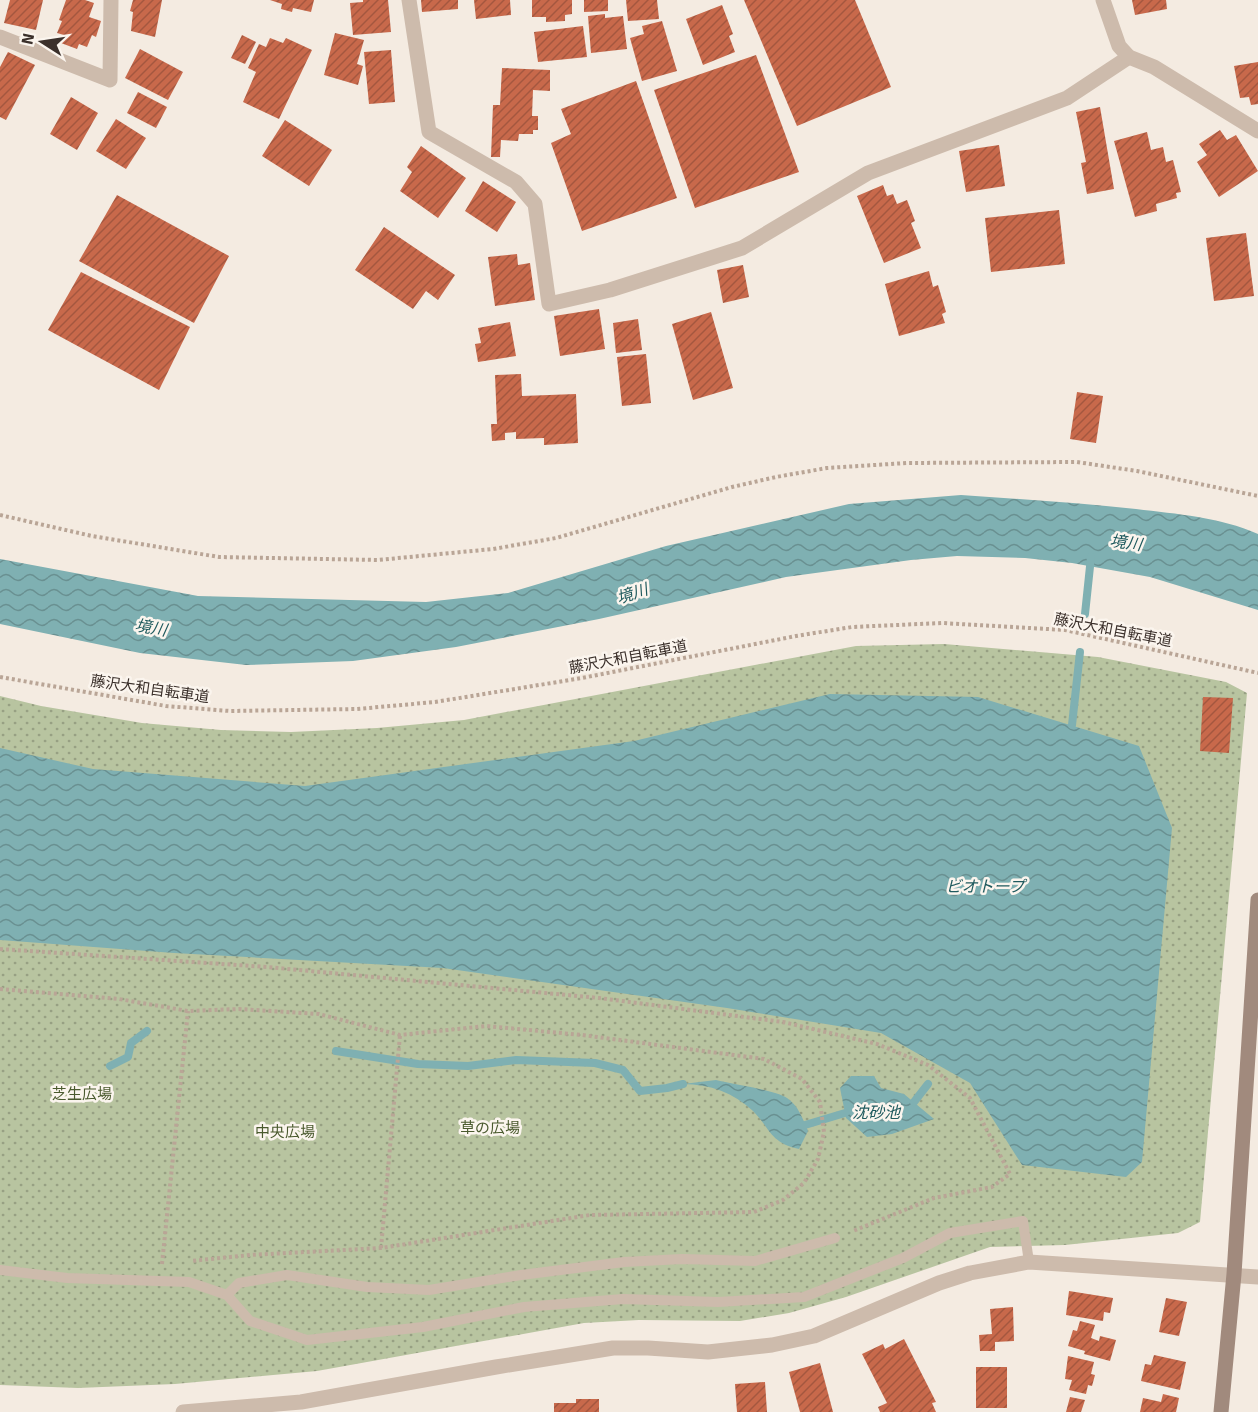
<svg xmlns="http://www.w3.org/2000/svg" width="1258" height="1412" viewBox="0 0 1258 1412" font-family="Signika,'Noto Sans JP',sans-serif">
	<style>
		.park { fill: url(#park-dots) }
		.water { fill: url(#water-waves) }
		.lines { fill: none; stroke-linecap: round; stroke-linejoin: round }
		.stream { stroke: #7fb0b2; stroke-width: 8 }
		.building { fill: url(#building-hatch) }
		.path { stroke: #b9a596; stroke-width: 4; stroke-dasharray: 3 3; stroke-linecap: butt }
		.lane { stroke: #cdbbac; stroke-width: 10 }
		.street { stroke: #cdbbac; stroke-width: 15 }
		.secondary { stroke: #a18a7d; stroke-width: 15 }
		.labels { text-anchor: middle; stroke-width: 5; stroke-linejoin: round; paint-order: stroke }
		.street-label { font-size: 15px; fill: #3b302b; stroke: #fbf5ee }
		.park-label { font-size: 15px; fill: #4a5a2e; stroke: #fbf5ee }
		.water-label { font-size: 16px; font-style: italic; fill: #1f5a5e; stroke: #fbf5ee }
	</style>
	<defs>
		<pattern id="park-dots" width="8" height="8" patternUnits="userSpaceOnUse" patternTransform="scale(1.5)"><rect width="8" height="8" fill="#b8c4a0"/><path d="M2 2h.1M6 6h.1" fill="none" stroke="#97a083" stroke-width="1.8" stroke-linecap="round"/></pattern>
		<pattern id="water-waves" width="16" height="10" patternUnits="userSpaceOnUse" patternTransform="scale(1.5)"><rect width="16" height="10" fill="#7fb0b2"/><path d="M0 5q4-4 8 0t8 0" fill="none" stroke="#699091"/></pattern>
		<pattern id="building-hatch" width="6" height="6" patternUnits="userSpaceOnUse" patternTransform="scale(1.5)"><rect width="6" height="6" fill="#c8694b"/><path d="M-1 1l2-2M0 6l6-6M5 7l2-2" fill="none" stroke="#a4573f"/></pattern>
	</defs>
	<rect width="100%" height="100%" fill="#f4ebe1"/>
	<polygon class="park" points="944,644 1098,657 1226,682 1247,693 1200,1222 1178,1233 1065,1245 990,1247 846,1297 789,1313 740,1321 639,1320 584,1323 317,1371 175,1384 78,1388 0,1385 0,696 41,706 142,723 221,730 291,732 377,728 464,720 856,646"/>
	<g class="water">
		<path d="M961,495C1019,499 1078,503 1136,509C1177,514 1220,517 1258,534V610L1150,577L1072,563L1025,558L957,556L911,560L786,577L599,619L456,647L353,661L246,665L140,653L0,624V559L198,596L426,602L508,593L666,546L849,504Z"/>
		<polygon points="830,694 978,697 1139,746 1172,828 1142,1162 1126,1177 1022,1165 970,1083 881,1033 727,1008 443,968 174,953 0,940 0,748 93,769 305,786 634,741"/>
		<polygon points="851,1076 874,1076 881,1088 904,1094 934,1119 892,1134 867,1137 846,1118 840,1088"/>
		<path d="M716,1080C732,1084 775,1090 787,1098C798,1105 803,1119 808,1131L799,1149C770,1143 770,1128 753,1111C734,1093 710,1084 683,1084Z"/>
	</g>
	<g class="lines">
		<g class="stream">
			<polyline points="1085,614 1091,557"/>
			<polyline points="1072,725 1080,652"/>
			<polyline points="336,1051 418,1064 468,1066 516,1060 595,1063 623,1070 640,1091 667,1088 683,1084"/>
			<polyline points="110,1066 128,1057 131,1043 147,1031"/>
			<polyline points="914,1102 928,1084"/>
			<polyline points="805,1125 845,1113"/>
		</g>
	</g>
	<g class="building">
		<polygon points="10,0 43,0 36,30 4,23"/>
		<polygon points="66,0 85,0 94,3 89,17 101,21 96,37 92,35 87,47 79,44 77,49 61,43 64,35 57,33 62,21 59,20"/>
		<polygon points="133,0 162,0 155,37 131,31 133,12 130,11"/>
		<polygon points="270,0 314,0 311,12 293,8 292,12 281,9 282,4"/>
		<polygon points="363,0 388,0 391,32 353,35 350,3 363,2"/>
		<polygon points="421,0 458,0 458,9 422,12"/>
		<polygon points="474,0 510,0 511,15 476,19"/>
		<polygon points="532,0 572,0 572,14 565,15 565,21 546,22 546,17 532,17"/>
		<polygon points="584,0 608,0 608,11 584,12"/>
		<polygon points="626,0 657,0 659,19 628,21"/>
		<polygon points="744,0 855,0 891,87 797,126"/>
		<polygon points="1132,0 1166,0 1167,9 1135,15"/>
		<polygon points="722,5 733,34 729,36 735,52 703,65 686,19"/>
		<polygon points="605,14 605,18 623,16 627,49 591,53 588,16"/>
		<polygon points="662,21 677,71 642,81 630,38 644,34 642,26"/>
		<polygon points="583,26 587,57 538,62 534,32"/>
		<polygon points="335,33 364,40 357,64 363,66 358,85 324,75"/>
		<polygon points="242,35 256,42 245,64 231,58"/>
		<polygon points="270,38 283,43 286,38 312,50 279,119 243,102 256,72 248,68 259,44 266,47"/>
		<polygon points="140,49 183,72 168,100 125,78"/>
		<polygon points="391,50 395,102 369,104 364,52"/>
		<polygon points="8,52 35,65 6,120 0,117 0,67"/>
		<polygon points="756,55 799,172 695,208 654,90"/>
		<polygon points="1258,62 1258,104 1251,105 1249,97 1240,98 1234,66"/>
		<polygon points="502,68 550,70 550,91 533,90 532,116 538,116 538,130 533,130 533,134 519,134 518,141 501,140 500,157 491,157 493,105 500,105"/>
		<polygon points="636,81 677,198 582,231 551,143 571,134 561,109"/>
		<polygon points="138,92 167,107 156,128 127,113"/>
		<polygon points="71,97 98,113 77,150 50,134"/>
		<polygon points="1100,107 1114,189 1087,194 1081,163 1086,162 1076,112"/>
		<polygon points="116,119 146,138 126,169 96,151"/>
		<polygon points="285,120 332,150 309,186 262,156"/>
		<polygon points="1220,130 1227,140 1236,135 1258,171 1219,197 1197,162 1207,155 1199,144"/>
		<polygon points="1147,132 1151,150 1163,147 1166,162 1173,160 1181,192 1176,193 1177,198 1156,204 1157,211 1135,217 1114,141"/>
		<polygon points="999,145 1005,186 966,192 959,151"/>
		<polygon points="421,146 466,178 438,218 400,191 412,172 407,167"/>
		<polygon points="483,181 516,202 497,232 465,211"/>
		<polygon points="883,185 887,196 893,194 897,204 907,200 915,221 911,223 921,248 884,263 857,196"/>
		<polygon points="117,195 229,256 194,323 79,261"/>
		<polygon points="1059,210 1065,264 991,272 985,218"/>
		<polygon points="384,227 455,275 438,300 426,291 413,309 355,270"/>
		<polygon points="1246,233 1254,296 1214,301 1206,238"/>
		<polygon points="517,254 518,265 530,263 535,300 495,306 488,257"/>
		<polygon points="743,265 749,297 723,303 717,270"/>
		<polygon points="929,271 933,287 938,285 946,312 942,314 945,323 899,336 885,284"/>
		<polygon points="81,272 190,327 159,390 48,330"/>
		<polygon points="599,309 605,349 560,356 554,316"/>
		<polygon points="711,312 733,388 693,400 672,324"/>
		<polygon points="638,319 642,350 616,353 613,323"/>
		<polygon points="510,322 516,356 478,362 475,344 481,343 478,328"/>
		<polygon points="646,354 651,403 622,406 617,357"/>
		<polygon points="521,374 522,396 576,394 578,443 544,445 544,438 516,439 516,432 505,433 505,440 492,441 491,424 497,424 495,375"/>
		<polygon points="1077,392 1103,396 1096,443 1070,439"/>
		<polygon points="1203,697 1233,698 1229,753 1200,751"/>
		<polygon points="1069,1291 1113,1298 1110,1313 1104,1312 1103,1321 1066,1315"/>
		<polygon points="1166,1298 1187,1302 1179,1336 1159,1332"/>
		<polygon points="1013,1307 1014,1341 995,1342 995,1351 980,1351 979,1335 992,1334 990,1309"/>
		<polygon points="1080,1321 1095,1325 1091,1338 1099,1341 1100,1336 1116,1340 1110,1361 1084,1354 1085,1351 1068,1346 1073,1330 1077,1331"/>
		<polygon points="904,1339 936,1402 932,1403 936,1412 880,1412 878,1407 887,1403 862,1354 883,1344 885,1349"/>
		<polygon points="1154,1355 1186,1362 1180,1390 1141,1381 1145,1364 1151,1365"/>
		<polygon points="1068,1356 1094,1362 1091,1374 1095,1375 1092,1386 1088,1385 1086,1394 1069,1390 1072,1380 1065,1379"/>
		<polygon points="820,1363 833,1412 800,1412 789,1372"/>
		<rect x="976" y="1367" width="31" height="41"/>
		<polygon points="765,1382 767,1412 737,1412 735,1384"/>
		<polygon points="1163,1394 1179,1398 1176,1412 1140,1412 1143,1398 1161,1402"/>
		<polygon points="1070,1397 1085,1400 1081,1412 1066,1412"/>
		<polygon points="576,1399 599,1399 599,1412 554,1412 554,1403 576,1403"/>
	</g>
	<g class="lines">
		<g class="path">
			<polyline points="0,515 92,536 219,557 378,560 493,549 556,538 732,487 776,477 827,468 907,463 1077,462 1137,471 1258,496"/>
			<polyline points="0,677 166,706 230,711 357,709 435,702 582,678 796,636 852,627 942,623 1065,630 1258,673"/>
			<polyline points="0,949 267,967 599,998 783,1022 877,1044 928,1065 970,1098 1010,1174 992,1187 934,1198 853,1231"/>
			<polyline points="0,989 119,999 188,1011 239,1009 319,1014 400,1035 486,1026 582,1035 764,1059 802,1079 820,1102 824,1132 818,1159 804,1183 783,1200 754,1212 590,1215 381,1248 250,1255 191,1261"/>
			<polyline points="381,1248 400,1035"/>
			<polyline points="162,1264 188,1011"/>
		</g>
		<g class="lane">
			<polyline points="0,1270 67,1278 189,1282 227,1295 250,1321 307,1340 423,1327 524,1307 623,1299 718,1302 804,1297 903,1258 950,1233 1023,1221 1029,1262"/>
			<polyline points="227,1295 239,1283 287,1275 367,1287 429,1290 521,1275 624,1262 682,1259 755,1261 835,1238"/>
		</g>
		<g class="street">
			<polyline points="409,0 429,132 516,182 535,204 549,304 610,290 742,248 868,173 1067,98 1129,57"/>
			<polyline points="1103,0 1119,46 1129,57 1154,67 1258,131"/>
			<polyline points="0,37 110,80 111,0"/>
			<polyline points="183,1412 301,1402 496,1367 613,1348 648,1348 708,1352 772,1345 814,1336 939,1283 970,1273 1029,1262 1258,1277"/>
		</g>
		<polyline class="secondary" points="1221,1412 1234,1274 1258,900"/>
	</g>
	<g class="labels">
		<g class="street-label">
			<text transform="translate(1113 630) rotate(11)" y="5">藤沢大和自転車道</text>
			<text transform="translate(628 657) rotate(-11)" y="5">藤沢大和自転車道</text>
			<text transform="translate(150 689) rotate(8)" y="5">藤沢大和自転車道</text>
		</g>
		<g class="park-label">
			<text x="82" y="1099">芝生広場</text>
			<text x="490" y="1133">草の広場</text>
			<text x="285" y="1137">中央広場</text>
		</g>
		<g class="water-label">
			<text transform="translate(1126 542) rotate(8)" y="6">境川</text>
			<text transform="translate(632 593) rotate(-18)" y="6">境川</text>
			<text transform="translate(151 627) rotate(10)" y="6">境川</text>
			<text x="985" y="892">ビオトープ</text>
			<text x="876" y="1118">沈砂池</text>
		</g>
	</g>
	<g transform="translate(42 42) rotate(282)" stroke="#fbf5ee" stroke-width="4.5" paint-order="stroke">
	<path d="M0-4.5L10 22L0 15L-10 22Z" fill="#3b302b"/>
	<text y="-9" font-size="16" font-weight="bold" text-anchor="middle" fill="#3b302b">N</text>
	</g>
</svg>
